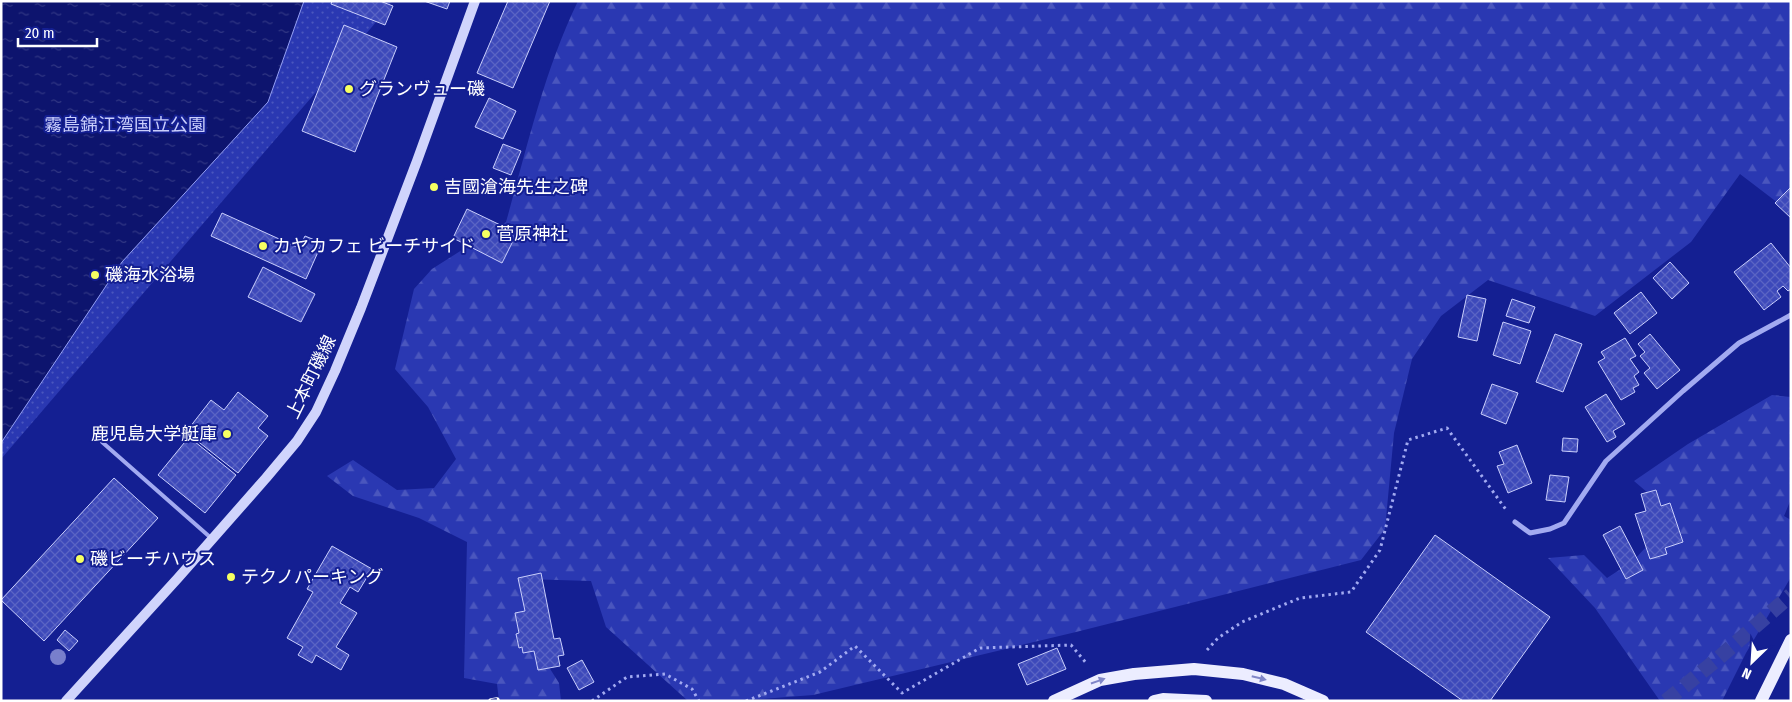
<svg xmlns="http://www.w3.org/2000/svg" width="1792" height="702" viewBox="0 0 1792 702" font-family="'Fira Sans Condensed','Noto Sans JP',sans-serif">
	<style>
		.green { fill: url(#green-dots) }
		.forest { fill: url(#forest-firs) }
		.water { fill: url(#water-ripples); stroke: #949ff4 }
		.building { fill: url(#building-cross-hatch); stroke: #c9cefc }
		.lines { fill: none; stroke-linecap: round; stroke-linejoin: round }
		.highway-tunnel { stroke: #3741a2; stroke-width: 15; stroke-dasharray: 15 8; stroke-linecap: butt }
		.path { stroke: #a2aaf1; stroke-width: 3; stroke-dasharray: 2.5 4; stroke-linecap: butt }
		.lane { stroke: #a2aaf1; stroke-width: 4 }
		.street { stroke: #a2aaf1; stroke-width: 5 }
		.secondary { stroke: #d0d4fc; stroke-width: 10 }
		.primary { stroke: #ecedff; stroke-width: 12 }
		.rail-casing { stroke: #fff; stroke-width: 5.5 }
		.rail { stroke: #141f92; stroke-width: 4; stroke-dasharray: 11; stroke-linecap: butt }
		.tree { fill: #787fcc }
		.oneway { fill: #8086c8 }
		.poi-dot { fill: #f6ff62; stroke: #141f92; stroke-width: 2 }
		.labels { text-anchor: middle; stroke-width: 4; stroke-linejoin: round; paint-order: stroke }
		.poi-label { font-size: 18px; fill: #fff; stroke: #141f92; text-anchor: start }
		.park-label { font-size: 18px; fill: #c9cefc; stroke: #141f92 }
		.street-label { font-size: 18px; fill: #fff; stroke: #141f92 }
	</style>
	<defs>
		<pattern id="green-dots" width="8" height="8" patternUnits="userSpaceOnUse" patternTransform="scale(1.25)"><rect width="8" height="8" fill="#2a38b2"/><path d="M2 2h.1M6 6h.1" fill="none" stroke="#4a56be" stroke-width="1.8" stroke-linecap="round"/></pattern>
		<pattern id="forest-firs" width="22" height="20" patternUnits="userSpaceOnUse" patternTransform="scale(1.25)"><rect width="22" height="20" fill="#2a38b2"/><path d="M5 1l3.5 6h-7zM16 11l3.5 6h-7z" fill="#4a56be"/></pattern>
		<pattern id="water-ripples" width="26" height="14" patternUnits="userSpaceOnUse" patternTransform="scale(1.25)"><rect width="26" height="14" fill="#0d146e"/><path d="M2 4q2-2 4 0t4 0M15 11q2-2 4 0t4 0" fill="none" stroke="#313784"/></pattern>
		<pattern id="building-cross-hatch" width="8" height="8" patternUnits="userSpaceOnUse" patternTransform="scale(1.25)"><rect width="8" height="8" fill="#3d49ba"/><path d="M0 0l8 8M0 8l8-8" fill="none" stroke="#5a64c4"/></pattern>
	</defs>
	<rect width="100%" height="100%" fill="#141f92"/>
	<polygon class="green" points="1,1 391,1 389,7 1,459"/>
	<g class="forest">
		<path d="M578,1H1791V188L1778,203L1740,174L1691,242L1595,316L1488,280L1441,316L1412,359L1394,433L1385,529L1361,560L1076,632L813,695L737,701H688L606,627L591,581L525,579L540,653L559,683L561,701H499L497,684L464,678L467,542L419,518L353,496L327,476L353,460L397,490L434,488L456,459L428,407L395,369L414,289L432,269L506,222C527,148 544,71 578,1Z"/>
		<polygon points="1772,395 1791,397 1791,499 1784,516 1791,520 1791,577 1746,653 1722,701 1660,701 1595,608 1548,558 1584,555 1607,578 1633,561 1675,516 1634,481 1688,444"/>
	</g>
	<polygon class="water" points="1,1 304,1 268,102 122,262 1,443"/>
	<g class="building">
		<polygon points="332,1 380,1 393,6 385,25 331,4"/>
		<polygon points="424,1 450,1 447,9"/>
		<polygon points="508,1 550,1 513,88 477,73"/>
		<polygon points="344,25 397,47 355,152 302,131"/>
		<polygon points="489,98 516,111 503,139 475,127"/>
		<polygon points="503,144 521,151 511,175 493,168"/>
		<polygon points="1791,187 1791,218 1775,203"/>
		<polygon points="467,209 517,233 502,263 453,238"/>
		<polygon points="222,213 299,248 305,236 322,243 306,279 211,236"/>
		<polygon points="1771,243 1791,268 1791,289 1788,291 1783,286 1777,291 1781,297 1764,310 1734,272"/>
		<polygon points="1670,262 1689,283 1672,299 1653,278"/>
		<polygon points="263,267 315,294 301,322 248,297"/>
		<polygon points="1641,292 1657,313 1630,334 1614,313"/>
		<polygon points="1467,295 1486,299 1477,341 1458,337"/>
		<polygon points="1512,299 1535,307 1529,323 1506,316"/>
		<polygon points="1503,322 1531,331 1520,364 1493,355"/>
		<polygon points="1555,334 1582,344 1563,392 1536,382"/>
		<polygon points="1650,334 1680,370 1657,389 1644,373 1650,368 1640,356 1645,352 1638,344"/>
		<polygon points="1625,338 1636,356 1630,359 1639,372 1634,376 1639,385 1633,388 1635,392 1621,400 1598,362 1605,358 1601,352"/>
		<polygon points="1492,384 1518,393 1506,424 1481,414"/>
		<polygon points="238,392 268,416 258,428 268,436 238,473 186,432 211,400 224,410"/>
		<polygon points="1606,394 1625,424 1613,431 1616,437 1607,442 1585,407"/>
		<polygon points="189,437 236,475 205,513 158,475"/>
		<polygon points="1563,438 1578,439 1577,452 1562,451"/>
		<polygon points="1517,445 1532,483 1508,493 1497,466 1504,464 1499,452"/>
		<polygon points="1550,475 1569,477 1565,502 1546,500"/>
		<polygon points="114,478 158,518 44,641 1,600"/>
		<polygon points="1656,490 1661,506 1670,503 1683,542 1665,548 1667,554 1650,559 1635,514 1646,511 1641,494"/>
		<polygon points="1620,526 1643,570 1626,579 1603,535"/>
		<polygon points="1435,535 1550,617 1490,701 1463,701 1366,632"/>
		<polygon points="332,546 372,569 358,592 350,587 340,603 357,613 336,647 349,655 341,670 316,655 312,663 298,655 303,647 287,638 313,592 307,589"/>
		<polygon points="541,573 554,639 560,638 564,655 558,656 560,666 538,670 534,651 523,653 522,647 519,648 516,634 519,633 515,613 525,611 518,578"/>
		<polygon points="65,630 78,641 69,651 57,640"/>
		<polygon points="1057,648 1066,669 1027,685 1018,664"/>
		<polygon points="582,660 594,682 579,690 567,668"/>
	</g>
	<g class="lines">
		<polyline class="highway-tunnel" points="1666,701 1714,662 1791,595"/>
		<g class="path">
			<polyline points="1207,650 1218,638 1242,622 1300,598 1351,592 1380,550 1408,440 1447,428 1507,511"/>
			<polyline points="592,701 627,677 665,674 692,689 699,701"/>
			<polyline points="746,701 820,672 855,646 902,693 980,648 1071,645 1087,664"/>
		</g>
		<polyline class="lane" points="102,442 211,538"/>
		<polyline class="street" points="1515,522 1530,533 1550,529 1564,523 1606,461 1683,391 1739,343 1791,315"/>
		<polyline class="secondary" points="66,701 178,578 266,478 297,441 316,412 335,371 361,308 417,161 475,1"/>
		<g class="primary">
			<polyline points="1054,701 1100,680 1134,674 1194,669 1243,674 1284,684 1323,701"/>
			<polyline points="1154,701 1163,699 1206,701"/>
			<polyline points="1761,701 1791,640"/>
		</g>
		<defs>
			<polyline id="rail" points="491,701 497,700"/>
		</defs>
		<use href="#rail" class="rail-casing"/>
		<use href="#rail" class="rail"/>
	</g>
	<circle class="tree" cx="58" cy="657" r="8"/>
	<defs><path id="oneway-solid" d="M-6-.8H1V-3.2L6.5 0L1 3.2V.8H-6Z" transform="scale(1.25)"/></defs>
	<g class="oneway">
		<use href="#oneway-solid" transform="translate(1259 678) rotate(14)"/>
		<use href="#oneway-solid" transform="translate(1098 681) rotate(-19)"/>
	</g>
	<g class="poi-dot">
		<circle cx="349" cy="89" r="5"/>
		<circle cx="434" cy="187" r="5"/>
		<circle cx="486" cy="234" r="5"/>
		<circle cx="263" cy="246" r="5"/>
		<circle cx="95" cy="275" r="5"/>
		<circle cx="227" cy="434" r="5"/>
		<circle cx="80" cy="559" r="5"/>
		<circle cx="231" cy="577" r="5"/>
	</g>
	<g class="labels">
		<g class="poi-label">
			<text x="359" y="95">グランヴュー磯</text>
			<text x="444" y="193">吉國滄海先生之碑</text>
			<text x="496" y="240">菅原神社</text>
			<text x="273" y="252">カヤカフェ ビーチサイド</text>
			<text x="105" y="281">磯海水浴場</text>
			<text x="217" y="440" text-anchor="end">鹿児島大学艇庫</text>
			<text x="90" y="565">磯ビーチハウス</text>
			<text x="241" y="583">テクノパーキング</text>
		</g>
		<g class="park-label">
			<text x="125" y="131">霧島錦江湾国立公園</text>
		</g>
		<g class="street-label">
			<text transform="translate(311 377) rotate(-64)" y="6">上本町磯線</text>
		</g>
	</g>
	<rect width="1792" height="702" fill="none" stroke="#ffffff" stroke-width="5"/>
	<g transform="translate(1752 662) rotate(205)" stroke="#141f92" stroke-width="4" paint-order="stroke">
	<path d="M0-4L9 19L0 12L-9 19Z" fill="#ffffff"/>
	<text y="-8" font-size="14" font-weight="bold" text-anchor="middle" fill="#ffffff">N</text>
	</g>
	<path d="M18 38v8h79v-8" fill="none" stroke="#ffffff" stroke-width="2.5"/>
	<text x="25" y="38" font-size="15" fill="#ffffff" stroke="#141f92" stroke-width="4" paint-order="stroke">20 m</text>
</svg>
